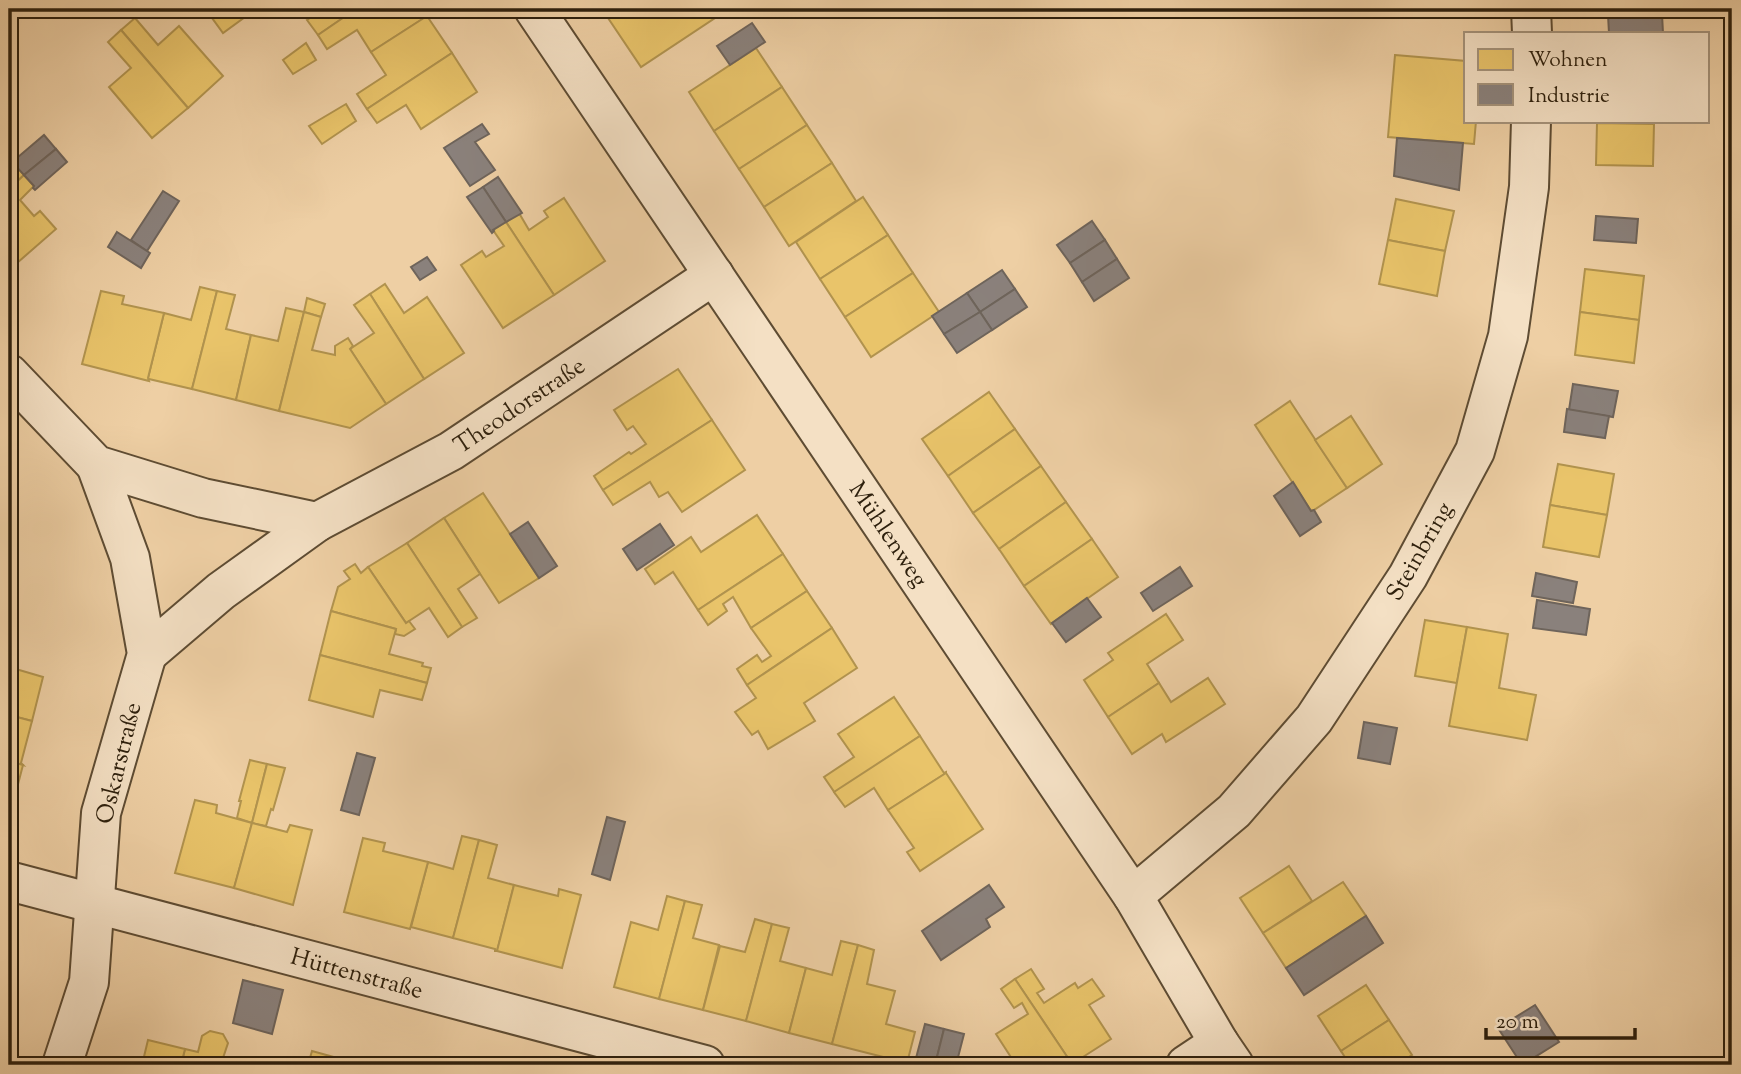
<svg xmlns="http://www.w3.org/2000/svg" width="1741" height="1074" viewBox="0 0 1741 1074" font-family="'Sorts Mill Goudy',serif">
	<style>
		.homes { fill: #e9c46a; stroke: #b1934e; stroke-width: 2 }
		.industry { fill: #8a817c; stroke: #6e645b; stroke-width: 2 }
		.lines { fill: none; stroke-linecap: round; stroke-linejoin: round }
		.street-casing { stroke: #5e4c33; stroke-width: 42 }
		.street { stroke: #f4e0c4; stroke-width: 38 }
		.labels { text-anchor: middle; stroke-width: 7; stroke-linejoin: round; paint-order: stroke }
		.street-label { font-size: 24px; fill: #2e200d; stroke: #f4e0c4 }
	</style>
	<rect width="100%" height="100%" fill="#eecfa4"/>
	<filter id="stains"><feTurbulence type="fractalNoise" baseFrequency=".00286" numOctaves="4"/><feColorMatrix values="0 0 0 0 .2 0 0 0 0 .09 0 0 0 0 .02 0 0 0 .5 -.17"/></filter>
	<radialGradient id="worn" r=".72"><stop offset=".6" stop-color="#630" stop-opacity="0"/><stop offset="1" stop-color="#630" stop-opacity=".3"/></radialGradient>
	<g class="homes">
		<polygon points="211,9 239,9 245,17 223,33 207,11"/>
		<polygon points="323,9 356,9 318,35 307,20"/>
		<polygon points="356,9 423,9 427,16 371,52 357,30 327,49 318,35"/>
		<polygon points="602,9 726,9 727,10 641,67"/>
		<polygon points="1408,9 1465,9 1409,13"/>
		<polygon points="427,16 452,53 367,109 357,94 386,75 371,52"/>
		<polygon points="135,18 158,45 179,26 223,76 188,108 121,30"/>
		<polygon points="121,30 188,108 152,138 109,87 131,68 108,42"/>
		<polygon points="306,43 316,60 293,74 283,60"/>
		<polygon points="756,48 782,87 714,131 689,92"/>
		<polygon points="452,53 477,92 421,129 406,105 377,123 367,109"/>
		<polygon points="1395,55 1466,61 1466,121 1476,121 1474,144 1388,137"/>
		<polygon points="782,87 807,125 739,169 714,131"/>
		<polygon points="346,104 356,121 322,144 309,126"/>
		<polygon points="1597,121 1654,121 1654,124 1597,123"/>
		<polygon points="1597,123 1654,124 1653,166 1596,165"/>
		<polygon points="807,125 832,163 764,207 739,169"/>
		<polygon points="832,163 856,201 789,246 764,207"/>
		<polygon points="14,164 24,175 9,189 9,168"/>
		<polygon points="24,175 34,186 20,200 34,216 40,211 56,229 9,270 9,189"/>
		<polygon points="863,197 888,235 820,279 796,242"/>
		<polygon points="564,198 605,261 554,295 506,222 519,213 529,230 548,217 544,211"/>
		<polygon points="1396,199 1454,211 1445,251 1388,240"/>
		<polygon points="506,222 554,295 503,328 461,265 482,251 486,257 504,246 493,230"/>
		<polygon points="888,235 913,273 845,317 820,279"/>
		<polygon points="1388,240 1445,251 1437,296 1379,284"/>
		<polygon points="1585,269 1644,276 1639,320 1580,312"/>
		<polygon points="913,273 939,312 871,357 845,317"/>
		<polygon points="385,284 404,313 427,297 464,353 424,379 370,294"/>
		<polygon points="200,287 217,291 192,389 149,379 148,378 164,313 191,320"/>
		<polygon points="101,291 124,296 122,304 164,313 148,378 149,381 82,364"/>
		<polygon points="217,291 235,295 226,329 251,335 236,400 192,389"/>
		<polygon points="370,294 424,379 386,404 350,349 374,333 354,305"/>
		<polygon points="307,298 325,304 321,317 304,312"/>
		<polygon points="286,308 304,312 279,411 236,400 251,335 278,341"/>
		<polygon points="304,312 321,317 312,350 335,355 335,346 348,338 353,346 350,349 386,404 350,428 279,411"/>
		<polygon points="1580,312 1639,320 1634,363 1575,355"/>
		<polygon points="678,369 712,420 603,490 594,476 629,452 631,454 646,444 633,426 627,430 614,410"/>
		<polygon points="989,392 1015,429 948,476 922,439"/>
		<polygon points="1290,401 1347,488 1314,510 1311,511 1255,425"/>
		<polygon points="1351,416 1382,464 1347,488 1315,440"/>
		<polygon points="712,420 745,470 682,512 668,492 659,497 650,482 613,505 603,490"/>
		<polygon points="1015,429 1041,466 973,513 948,476"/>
		<polygon points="1558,464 1614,474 1607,515 1550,505"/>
		<polygon points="1041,466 1066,502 999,549 973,513"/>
		<polygon points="483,493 539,578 499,603 444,518"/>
		<polygon points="1066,502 1092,539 1024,586 999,549"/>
		<polygon points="1550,505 1607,515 1599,557 1543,547"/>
		<polygon points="757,515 783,554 698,610 673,572 655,584 645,569 691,537 701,552"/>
		<polygon points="444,518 480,574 458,589 477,618 462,627 407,543"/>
		<polygon points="1092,539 1118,577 1051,624 1024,586"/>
		<polygon points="407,543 462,627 448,637 429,608 406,623 368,567"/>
		<polygon points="783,554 807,591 751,628 733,597 723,604 727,611 708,625 698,610"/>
		<polygon points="355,564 361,573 368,567 406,623 409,621 415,629 404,636 395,634 396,629 331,611 338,587 350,579 344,571"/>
		<polygon points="807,591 832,628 747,685 737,669 757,655 762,662 771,656 751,628"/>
		<polygon points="331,611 396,629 389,654 423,663 422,666 431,668 427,683 320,655"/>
		<polygon points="1166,614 1183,640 1147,664 1159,683 1108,717 1084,680 1113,660 1108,653"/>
		<polygon points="1425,620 1467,627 1457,683 1415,676"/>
		<polygon points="1467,627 1508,634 1499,688 1536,695 1527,740 1449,726"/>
		<polygon points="832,628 857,668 804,703 815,721 768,749 758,731 752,735 735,712 756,698 747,685"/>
		<polygon points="320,655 427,683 422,700 380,690 373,717 309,700"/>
		<polygon points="9,667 43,677 32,721 9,715"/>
		<polygon points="1208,678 1225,704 1166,742 1162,734 1132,754 1108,717 1159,683 1171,702"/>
		<polygon points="894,697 920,736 835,793 824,777 854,757 838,734"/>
		<polygon points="9,715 32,721 21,763 23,765 9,761"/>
		<polygon points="920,736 944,773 946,772 946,773 888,810 874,788 845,807 834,792"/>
		<polygon points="250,760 267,764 252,823 237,818 241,801 239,801"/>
		<polygon points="9,761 23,765 9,819"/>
		<polygon points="267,764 285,768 273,810 271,809 266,826 252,823"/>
		<polygon points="946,773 983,829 920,871 907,852 914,848 888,810"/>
		<polygon points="195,800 217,805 216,813 252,823 234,888 175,873"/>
		<polygon points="252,823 287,832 290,825 312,830 293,905 234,888"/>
		<polygon points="462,836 479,840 453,938 411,927 428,862 453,869"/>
		<polygon points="363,838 385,843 383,851 428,862 410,929 344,912"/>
		<polygon points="479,840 497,845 488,878 514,885 497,951 495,951 495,949 453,938"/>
		<polygon points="1289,866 1312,901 1263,933 1240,898"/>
		<polygon points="1343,882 1366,916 1286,968 1263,933"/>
		<polygon points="514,885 558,896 559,889 581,895 562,968 497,951"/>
		<polygon points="667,896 685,901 659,999 614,987 631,922 658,930"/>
		<polygon points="685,901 702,905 693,938 719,945 703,1010 659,999"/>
		<polygon points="755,919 772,924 746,1021 703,1010 720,946 745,952"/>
		<polygon points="772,924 789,928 780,961 806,968 789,1033 746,1021"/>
		<polygon points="841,941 858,945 832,1044 789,1033 806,968 832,975"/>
		<polygon points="858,945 874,950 867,984 895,991 886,1024 915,1032 907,1063 832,1044"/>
		<polygon points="1031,969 1044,989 1037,993 1044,1003 1075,983 1078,988 1092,979 1104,996 1089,1005 1111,1039 1072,1064 1015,979"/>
		<polygon points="1015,979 1072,1064 1070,1065 1016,1065 996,1034 1028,1014 1022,1003 1014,1008 1001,989"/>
		<polygon points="1366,985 1389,1020 1341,1051 1318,1016"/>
		<polygon points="1389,1020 1412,1055 1396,1065 1350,1065 1341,1051"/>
		<polygon points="210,1031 223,1034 228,1043 222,1061 238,1065 181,1065 185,1049 198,1052 202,1036"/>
		<polygon points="148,1040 185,1049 181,1065 142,1065"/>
		<polygon points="312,1051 348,1061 347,1065 308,1065"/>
	</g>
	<g class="industry">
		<polygon points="1662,14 1663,33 1609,33 1608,15"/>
		<polygon points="752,23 765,42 730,65 717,46"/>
		<polygon points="482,124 489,134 475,142 495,170 470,186 444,148"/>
		<polygon points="44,135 56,149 24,175 14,164 11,163"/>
		<polygon points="1397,138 1463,143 1459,190 1394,176"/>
		<polygon points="56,149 67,162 35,190 33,188 34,186 24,175"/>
		<polygon points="498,177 522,213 506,222 483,187"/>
		<polygon points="483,187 506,222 493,230 494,231 492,233 467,197"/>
		<polygon points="163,191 179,201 147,251 131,240"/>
		<polygon points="1596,216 1638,219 1636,243 1594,240"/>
		<polygon points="1092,221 1105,240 1070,263 1057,245"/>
		<polygon points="117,232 150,253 141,268 108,247"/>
		<polygon points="1105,240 1117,259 1082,282 1070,263"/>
		<polygon points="427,257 436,270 420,280 411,267"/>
		<polygon points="1117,259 1129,278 1094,301 1082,282"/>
		<polygon points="1002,270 1015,289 980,312 967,293"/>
		<polygon points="1015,289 1027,307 992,330 980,312"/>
		<polygon points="967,293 980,312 944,334 932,316"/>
		<polygon points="980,312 992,330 957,353 944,334"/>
		<polygon points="1573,384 1618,391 1613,417 1569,410"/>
		<polygon points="1567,409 1609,416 1605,438 1564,432"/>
		<polygon points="1293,482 1311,511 1314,510 1321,522 1300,536 1274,496"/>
		<polygon points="528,522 557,566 539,578 510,534"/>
		<polygon points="660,524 674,545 637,570 623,549"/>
		<polygon points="1180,567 1192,586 1153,611 1141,593"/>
		<polygon points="1536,573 1577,582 1573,603 1532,596"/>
		<polygon points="1087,598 1101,617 1066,642 1052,623"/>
		<polygon points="1537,600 1590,609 1586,635 1533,628"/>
		<polygon points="1364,722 1397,728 1390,764 1358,758"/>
		<polygon points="357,753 375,758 359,815 341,810"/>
		<polygon points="607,817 625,822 610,880 592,874"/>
		<polygon points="989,885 1004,907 986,919 990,927 941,960 922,931"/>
		<polygon points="1366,916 1383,943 1304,995 1286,968"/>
		<polygon points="243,980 283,990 272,1034 233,1023"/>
		<polygon points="1535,1005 1559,1042 1522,1065 1498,1028"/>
		<polygon points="925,1024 944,1029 935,1065 915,1062"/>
		<polygon points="944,1029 964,1034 956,1065 935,1065"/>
	</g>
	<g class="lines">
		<defs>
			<g id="street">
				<polyline points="534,9 1133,896 1219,1043 1234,1065"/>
				<polyline points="1531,9 1532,33"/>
				<polyline points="9,374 96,465 203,498 317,522 451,451 714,275"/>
				<polyline points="147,654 221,591 317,522"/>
				<polyline points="9,881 705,1065"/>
				<polyline points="1133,896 1234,811 1314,719 1408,576 1475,451 1508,336 1529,187 1531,121"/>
				<polyline points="62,1065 89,982 101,813 147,654 130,558 96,465"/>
				<polyline points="1186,1065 1219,1043"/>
			</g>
		</defs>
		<use href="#street" class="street-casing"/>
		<use href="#street" class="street"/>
	</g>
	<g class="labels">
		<g class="street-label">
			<text transform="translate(519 405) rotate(-34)" y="8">Theodorstraße</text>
			<text transform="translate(889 534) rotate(56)" y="8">Mühlenweg</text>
			<text transform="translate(1419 551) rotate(-60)" y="8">Steinbring</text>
			<text transform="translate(118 763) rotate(-76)" y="8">Oskarstraße</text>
			<text transform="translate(357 973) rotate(15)" y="8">Hüttenstraße</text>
		</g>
	</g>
	<rect width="1741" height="1074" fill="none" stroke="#eecfa4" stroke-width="35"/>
	<rect x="10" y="10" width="1720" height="1053" fill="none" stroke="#2e200d" stroke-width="3.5"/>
	<rect x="18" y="18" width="1706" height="1039" fill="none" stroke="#2e200d" stroke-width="2"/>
	<rect x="1464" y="32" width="245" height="91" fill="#f4e0c4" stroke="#a5937b" stroke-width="2"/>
	<rect x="1478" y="49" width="35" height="21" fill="#e9c46a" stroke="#a5937b" stroke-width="2"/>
	<text x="1528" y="66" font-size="21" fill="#2e200d">Wohnen</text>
	<rect x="1478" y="84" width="35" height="21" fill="#8a817c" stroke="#a5937b" stroke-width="2"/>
	<text x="1528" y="102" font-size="21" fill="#2e200d">Industrie</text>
	<path d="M1486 1028v10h149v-10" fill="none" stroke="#2e200d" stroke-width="3.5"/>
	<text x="1496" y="1028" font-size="21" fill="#2e200d" stroke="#f4e0c4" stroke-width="5" paint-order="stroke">20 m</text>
	<rect width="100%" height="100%" filter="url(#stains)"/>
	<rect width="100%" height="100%" fill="url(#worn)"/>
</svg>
